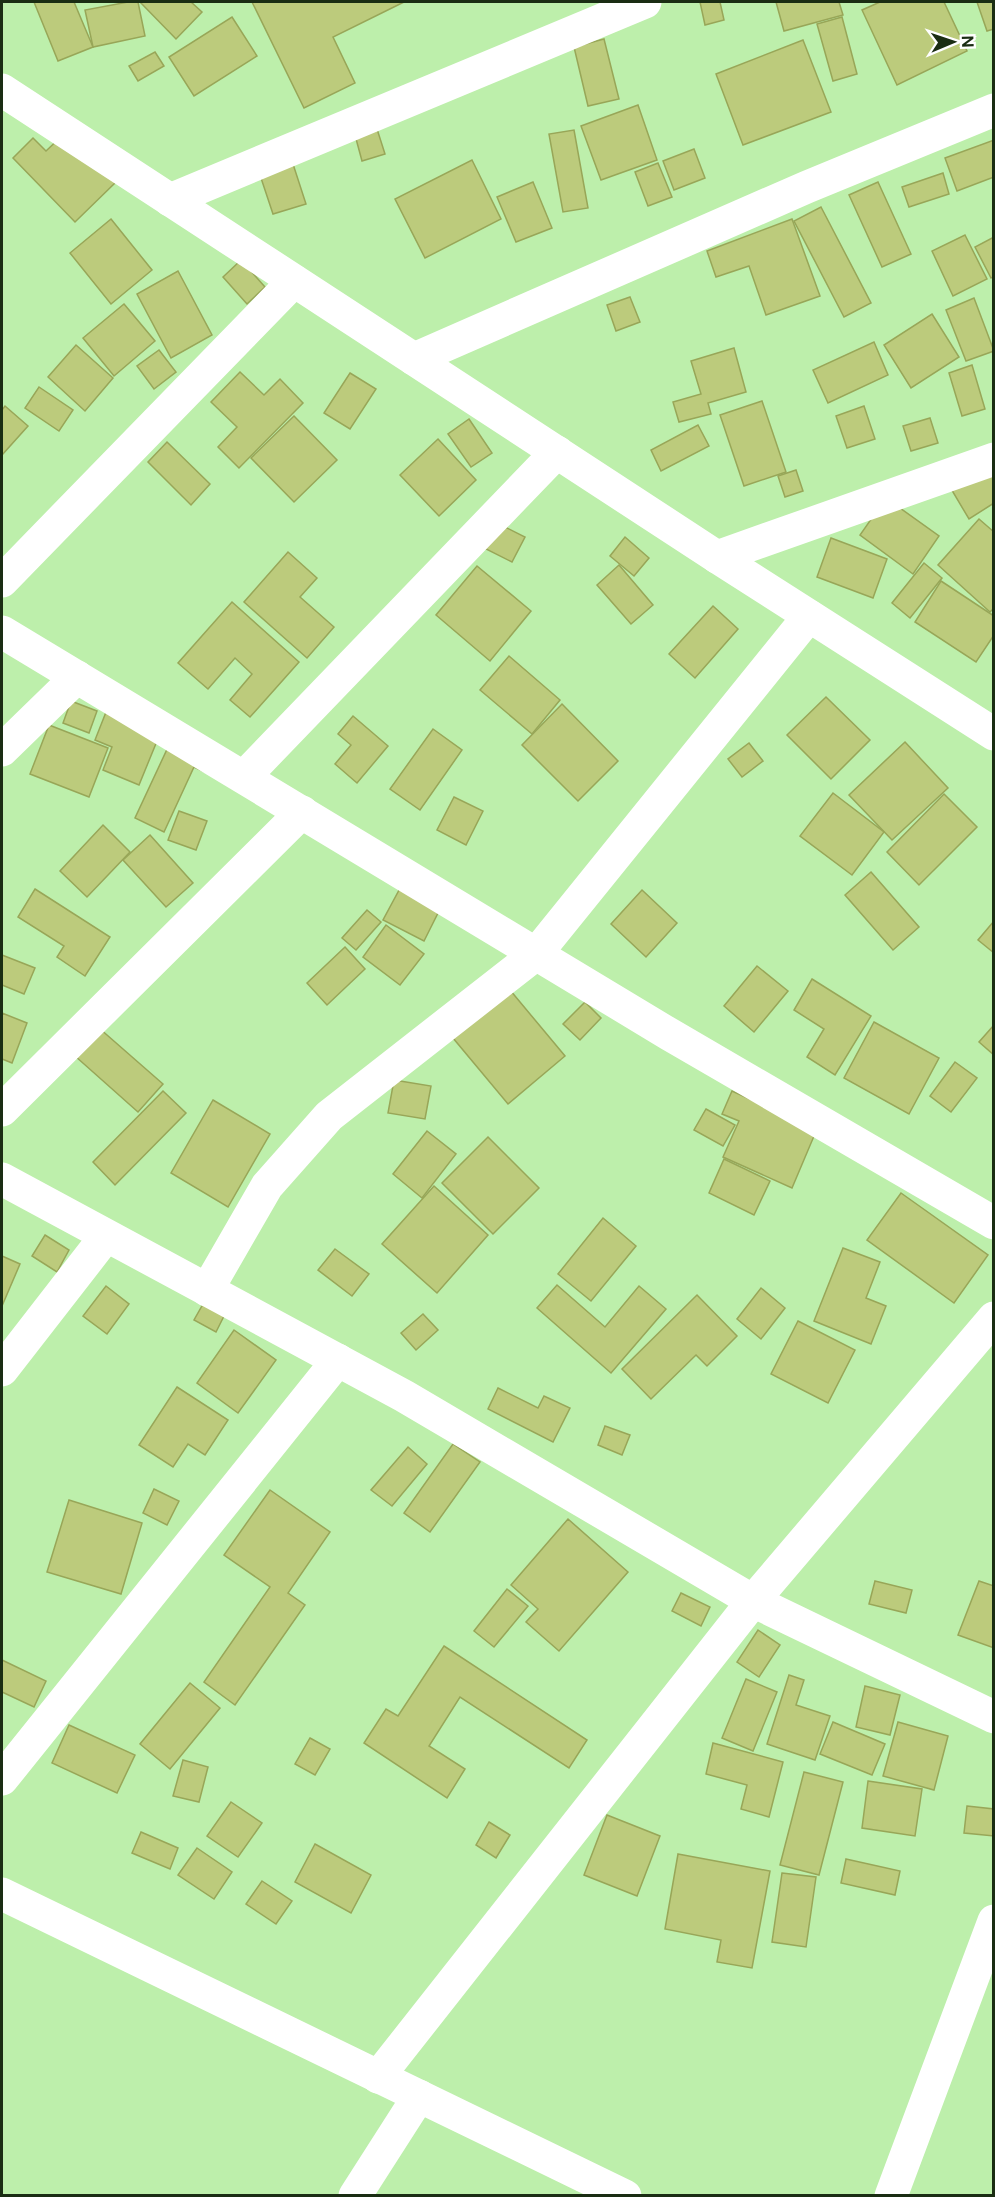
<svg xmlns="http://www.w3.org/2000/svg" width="995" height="2197" viewBox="0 0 995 2197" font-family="'Public Sans',sans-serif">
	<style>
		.building { fill: #bccb7c; stroke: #98a658; stroke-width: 1.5 }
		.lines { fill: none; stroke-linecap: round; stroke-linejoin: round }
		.street { stroke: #fff; stroke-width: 33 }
	</style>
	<rect width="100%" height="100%" fill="#bdefab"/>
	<g class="building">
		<polygon points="34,2 74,2 93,47 58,61"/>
		<polygon points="128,2 138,2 145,36 93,47 85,10"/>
		<polygon points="140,2 191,2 202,12 176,39"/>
		<polygon points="252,2 404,2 333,37 355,83 304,108"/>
		<polygon points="700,2 720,2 724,20 705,25"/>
		<polygon points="776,2 839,2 843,15 784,31"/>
		<polygon points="880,2 944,2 967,51 897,85 862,10"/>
		<polygon points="977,2 994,2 994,29 987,31"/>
		<polygon points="232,17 257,56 194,96 169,57"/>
		<polygon points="842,17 857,74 833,81 817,24"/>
		<polygon points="604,39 619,99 588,106 574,47"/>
		<polygon points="803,40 831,112 743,145 716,74"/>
		<polygon points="155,52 164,66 138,81 129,66"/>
		<polygon points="638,105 657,160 601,180 581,126"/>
		<polygon points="377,129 385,154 362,161 355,135"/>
		<polygon points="574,130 588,208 563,212 549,134"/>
		<polygon points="67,131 116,182 75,222 13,158 33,138 46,151"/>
		<polygon points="994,140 994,177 957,191 945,158"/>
		<polygon points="694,149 705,178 674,190 663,161"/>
		<polygon points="472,160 501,219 425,258 395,199"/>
		<polygon points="658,163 672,197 648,206 635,172"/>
		<polygon points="293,164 306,204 273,214 260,175"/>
		<polygon points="943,173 949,194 909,207 902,187"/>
		<polygon points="533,182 552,228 516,242 497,197"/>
		<polygon points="878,182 911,254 882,267 849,195"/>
		<polygon points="821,207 871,303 844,317 794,221"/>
		<polygon points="111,219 152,270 111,304 70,253"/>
		<polygon points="792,219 820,296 766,315 749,266 716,277 707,251"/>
		<polygon points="965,235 987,279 953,296 932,251"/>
		<polygon points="994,237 994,276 991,278 975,247"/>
		<polygon points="241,260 265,287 247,304 223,277"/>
		<polygon points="178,271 212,335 171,358 137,294"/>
		<polygon points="630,297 640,322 616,331 607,305"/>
		<polygon points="974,298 994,351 966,361 946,310"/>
		<polygon points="124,304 155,341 114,376 83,338"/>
		<polygon points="932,314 959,357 911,388 884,345"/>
		<polygon points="874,342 888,375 828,403 813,370"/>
		<polygon points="76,345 113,378 85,411 48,377"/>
		<polygon points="734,348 746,392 708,403 711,414 679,422 673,402 701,394 691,361"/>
		<polygon points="159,350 176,372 154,389 137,366"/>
		<polygon points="972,365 985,409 962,416 949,373"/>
		<polygon points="240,372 264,395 280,379 303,403 239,468 218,447 237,427 211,402"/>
		<polygon points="350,373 376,389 350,429 324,413"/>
		<polygon points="39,387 73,410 59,431 25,408"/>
		<polygon points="762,401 786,472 744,486 720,415"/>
		<polygon points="5,406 28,426 2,455 2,410"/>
		<polygon points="864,406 875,439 847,448 836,416"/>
		<polygon points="294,416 337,460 294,502 251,458"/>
		<polygon points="930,418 938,443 911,451 903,426"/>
		<polygon points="469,419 492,453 471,467 448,434"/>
		<polygon points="698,425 709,446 661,471 651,450"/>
		<polygon points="438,439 476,480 439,516 400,475"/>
		<polygon points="167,442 210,484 191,505 148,462"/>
		<polygon points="994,464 994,503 969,519 950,487"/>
		<polygon points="796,470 803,491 785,497 778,476"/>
		<polygon points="886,498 939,536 913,574 860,535"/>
		<polygon points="979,519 994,532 994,608 990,612 938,565"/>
		<polygon points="497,523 525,537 512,562 484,548"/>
		<polygon points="625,537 649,558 634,576 610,556"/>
		<polygon points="831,538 887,559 873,598 817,577"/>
		<polygon points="288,552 317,578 300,597 334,627 307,658 244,602"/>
		<polygon points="924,563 942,578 910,618 892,603"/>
		<polygon points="619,565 653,605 631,624 597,585"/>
		<polygon points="477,566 531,611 490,661 436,615"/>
		<polygon points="941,581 994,616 994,635 976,662 915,622"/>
		<polygon points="232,602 299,662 250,717 230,700 252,674 235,658 208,689 178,663"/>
		<polygon points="713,606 738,629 695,678 669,654"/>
		<polygon points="509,656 560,700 532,734 480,690"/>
		<polygon points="826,697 870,740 831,779 787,735"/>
		<polygon points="71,701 97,711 89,733 63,723"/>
		<polygon points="110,702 164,724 139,785 103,770 112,747 95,740"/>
		<polygon points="562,704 618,761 578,801 522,745"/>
		<polygon points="353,716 388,746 357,783 335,764 351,745 338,734"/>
		<polygon points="49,725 108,748 89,797 30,774"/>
		<polygon points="433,729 462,750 420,810 390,789"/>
		<polygon points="176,730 229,783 194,767 164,832 135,818"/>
		<polygon points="905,742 948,788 892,840 849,795"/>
		<polygon points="749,743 763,761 742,777 728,759"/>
		<polygon points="833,793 884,832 852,875 800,836"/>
		<polygon points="944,794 977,827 919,885 887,852"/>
		<polygon points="454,797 483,811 466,845 437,830"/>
		<polygon points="179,811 207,821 196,850 168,840"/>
		<polygon points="103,825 130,852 87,897 60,871"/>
		<polygon points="150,835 193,883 166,907 123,860"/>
		<polygon points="871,872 919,927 893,950 845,895"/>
		<polygon points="405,879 444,901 424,941 383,920"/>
		<polygon points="35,889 110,937 85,976 57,957 64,946 18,917"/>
		<polygon points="642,890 677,923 646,957 611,924"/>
		<polygon points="367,910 381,922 356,950 342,938"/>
		<polygon points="994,921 994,953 978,940"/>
		<polygon points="386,925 424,954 400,985 363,957"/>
		<polygon points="345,947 365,969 327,1005 307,983"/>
		<polygon points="2,955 35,968 24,994 2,985"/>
		<polygon points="757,966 788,991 754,1032 724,1006"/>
		<polygon points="812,979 871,1016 835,1075 807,1057 824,1029 794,1010"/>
		<polygon points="510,990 565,1056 508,1104 453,1038"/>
		<polygon points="585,1002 601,1018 580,1040 563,1024"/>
		<polygon points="2,1013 27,1023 12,1063 2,1059"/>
		<polygon points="874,1022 939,1058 909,1114 844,1078"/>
		<polygon points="994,1025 994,1055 979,1042"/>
		<polygon points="99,1028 163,1084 138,1112 75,1056"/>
		<polygon points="955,1062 977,1078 951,1112 930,1096"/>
		<polygon points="394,1080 431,1086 425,1119 388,1113"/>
		<polygon points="163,1091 186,1113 115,1185 93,1162"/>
		<polygon points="732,1091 817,1129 792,1188 723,1157 739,1121 722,1114"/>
		<polygon points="213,1100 270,1134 228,1207 171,1173"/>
		<polygon points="706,1109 735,1125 723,1146 694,1130"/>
		<polygon points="427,1131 456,1154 422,1198 393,1174"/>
		<polygon points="488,1137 539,1188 493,1234 442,1183"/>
		<polygon points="724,1159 770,1181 754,1215 709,1193"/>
		<polygon points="434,1186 488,1235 437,1293 382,1244"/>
		<polygon points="901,1193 988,1255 954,1303 867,1240"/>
		<polygon points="603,1218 636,1246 591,1301 558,1274"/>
		<polygon points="45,1235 69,1250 57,1272 32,1256"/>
		<polygon points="843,1248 880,1262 866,1298 886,1306 871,1344 814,1321"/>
		<polygon points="335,1249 369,1274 352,1296 318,1270"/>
		<polygon points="2,1256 20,1264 2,1306"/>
		<polygon points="557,1285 605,1327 639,1286 666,1309 611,1373 537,1308"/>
		<polygon points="106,1286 129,1304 107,1334 83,1316"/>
		<polygon points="761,1288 785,1308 761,1339 737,1319"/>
		<polygon points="697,1295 737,1336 707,1366 696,1355 651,1399 622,1369"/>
		<polygon points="207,1297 228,1308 216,1332 194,1320"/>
		<polygon points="423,1314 438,1330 416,1350 401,1333"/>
		<polygon points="798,1321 855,1350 828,1403 771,1374"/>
		<polygon points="234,1330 276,1360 238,1413 197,1383"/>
		<polygon points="177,1387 228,1420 205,1455 188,1444 173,1467 139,1445"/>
		<polygon points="498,1388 538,1408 544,1396 570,1408 553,1442 488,1409"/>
		<polygon points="605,1426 630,1435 622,1455 598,1445"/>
		<polygon points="453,1444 480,1462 430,1532 404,1513"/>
		<polygon points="408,1447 427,1464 392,1506 371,1490"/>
		<polygon points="154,1489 179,1501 167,1525 143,1513"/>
		<polygon points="270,1490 330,1532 288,1593 305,1605 235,1705 204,1682 270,1587 224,1555"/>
		<polygon points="69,1500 142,1523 121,1594 47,1572"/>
		<polygon points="568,1519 628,1572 559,1651 526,1622 538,1609 511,1585"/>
		<polygon points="875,1581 912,1590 906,1613 869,1604"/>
		<polygon points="979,1581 994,1586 994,1648 958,1635"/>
		<polygon points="507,1589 528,1606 494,1647 474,1631"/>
		<polygon points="681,1593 710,1607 701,1626 672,1611"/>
		<polygon points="758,1630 780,1645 759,1677 737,1662"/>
		<polygon points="444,1646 587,1740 569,1768 460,1697 429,1746 465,1769 447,1798 364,1743 386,1709 398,1716"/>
		<polygon points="2,1660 46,1681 34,1707 2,1692"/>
		<polygon points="789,1675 804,1680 796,1705 830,1716 815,1760 767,1744"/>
		<polygon points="746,1679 777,1692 753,1751 722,1738"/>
		<polygon points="190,1683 220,1708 170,1769 140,1744"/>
		<polygon points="865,1686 900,1695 890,1735 856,1727"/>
		<polygon points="833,1722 885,1744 872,1775 820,1754"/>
		<polygon points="898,1722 948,1736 934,1790 883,1776"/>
		<polygon points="69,1725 135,1755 117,1793 52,1763"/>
		<polygon points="310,1738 330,1749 315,1775 295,1764"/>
		<polygon points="713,1743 783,1762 769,1817 741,1809 747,1785 706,1774"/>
		<polygon points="183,1760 208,1767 199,1802 173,1796"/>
		<polygon points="804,1772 843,1782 819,1875 780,1865"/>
		<polygon points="868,1781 922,1789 915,1836 862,1828"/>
		<polygon points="231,1802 262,1823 238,1857 207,1836"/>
		<polygon points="967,1806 994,1809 994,1836 964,1833"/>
		<polygon points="607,1815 660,1836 637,1896 584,1875"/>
		<polygon points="489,1822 510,1835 496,1858 476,1845"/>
		<polygon points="141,1832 178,1848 170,1869 132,1853"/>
		<polygon points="315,1844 371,1875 351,1913 295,1882"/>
		<polygon points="197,1848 232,1872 214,1899 178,1875"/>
		<polygon points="678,1854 770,1871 752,1968 717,1962 721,1940 665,1929"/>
		<polygon points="846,1859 900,1871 895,1895 841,1883"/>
		<polygon points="782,1873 816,1877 806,1947 772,1942"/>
		<polygon points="262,1881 292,1901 276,1924 246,1904"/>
	</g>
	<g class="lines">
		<g class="street">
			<polyline points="2,90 717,557 994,734"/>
			<polyline points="170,200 645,2"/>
			<polyline points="414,359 807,187 994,110"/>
			<polyline points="717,557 994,459"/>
			<polyline points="2,581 294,281"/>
			<polyline points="2,632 669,1034 994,1223"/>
			<polyline points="2,750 77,677"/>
			<polyline points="244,777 557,452"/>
			<polyline points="2,1110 302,812"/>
			<polyline points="2,1179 404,1396 753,1601 994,1717"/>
			<polyline points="207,1290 267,1186 329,1116 536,954 809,616"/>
			<polyline points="2,1370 106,1236"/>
			<polyline points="2,1779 338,1360"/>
			<polyline points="2,1894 625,2196"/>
			<polyline points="378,2077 753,1601 994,1318"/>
			<polyline points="355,2196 419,2096"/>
			<polyline points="891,2196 994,1921"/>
		</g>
	</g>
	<rect width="995" height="2197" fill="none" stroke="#1a2d13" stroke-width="6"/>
	<g transform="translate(953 42) rotate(88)" stroke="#ffffff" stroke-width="4.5" paint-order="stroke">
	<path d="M0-4.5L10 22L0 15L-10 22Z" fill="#1a2d13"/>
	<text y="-9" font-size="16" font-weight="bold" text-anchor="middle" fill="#1a2d13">N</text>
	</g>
</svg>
